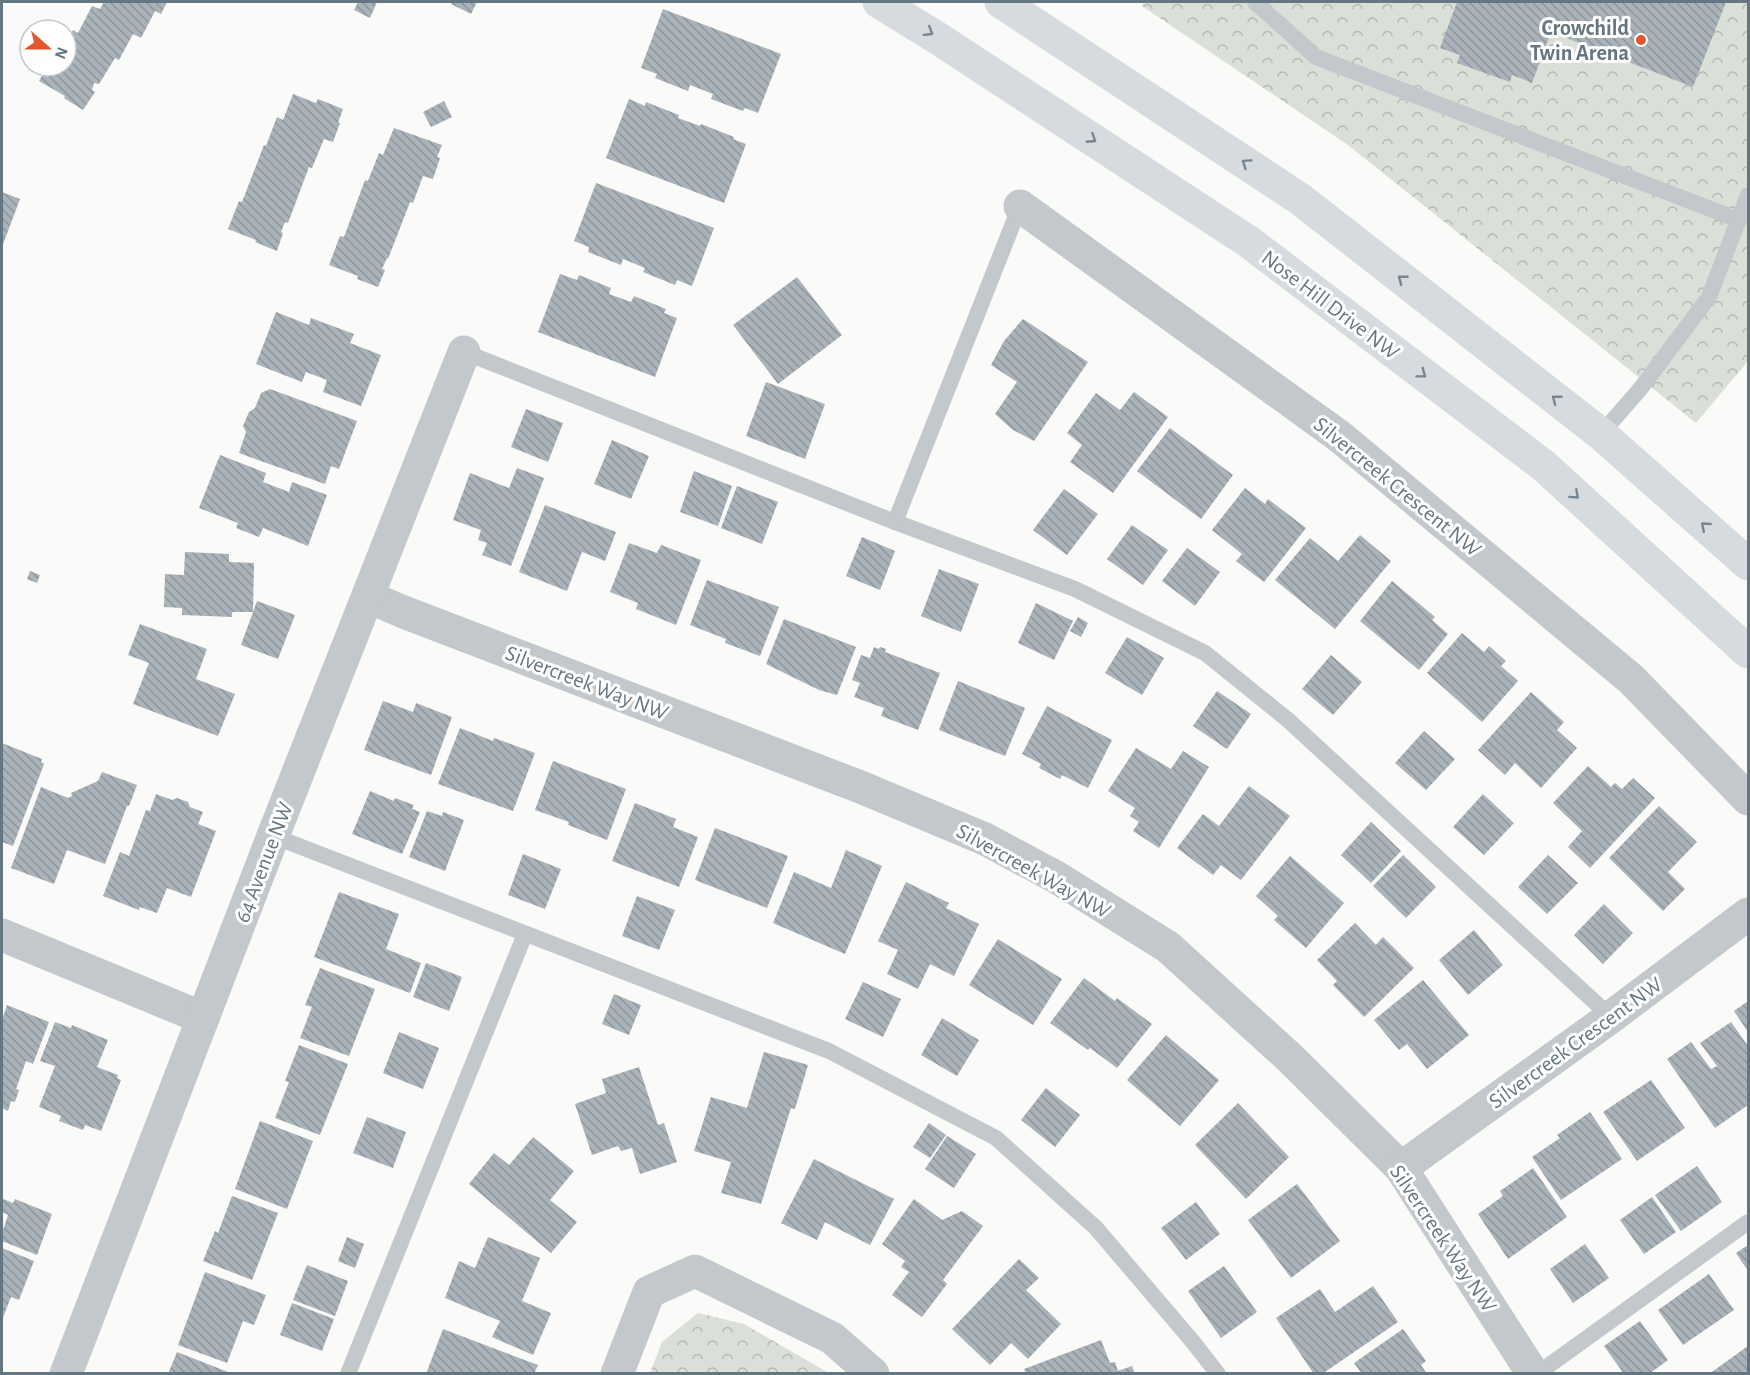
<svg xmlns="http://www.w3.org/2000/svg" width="1750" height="1375" viewBox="0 0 1750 1375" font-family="'Alegreya Sans',sans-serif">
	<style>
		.park { fill: url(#park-crowns) }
		.building { fill: url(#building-back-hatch) }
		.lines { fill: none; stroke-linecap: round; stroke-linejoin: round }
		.lane { stroke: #c3c8cc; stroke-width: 16 }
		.street { stroke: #c3c8cc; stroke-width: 33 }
		.secondary { stroke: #d6dbdf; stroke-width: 33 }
		.oneway { stroke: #768591 }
		.poi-dot { fill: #e4572e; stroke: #fff; stroke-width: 2 }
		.labels { text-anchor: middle; stroke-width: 6; stroke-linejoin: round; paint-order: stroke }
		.poi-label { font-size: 22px; font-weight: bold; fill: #657683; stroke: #fff; text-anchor: end }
		.street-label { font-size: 22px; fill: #657683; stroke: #fff }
	</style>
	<defs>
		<pattern id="park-crowns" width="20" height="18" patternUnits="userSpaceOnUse" patternTransform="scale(1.5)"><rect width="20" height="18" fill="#dadfd7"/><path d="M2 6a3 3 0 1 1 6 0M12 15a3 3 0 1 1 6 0" fill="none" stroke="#b4b9b4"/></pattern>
		<pattern id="building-back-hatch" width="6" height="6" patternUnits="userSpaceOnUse" patternTransform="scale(1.5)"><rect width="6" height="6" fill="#aab3b9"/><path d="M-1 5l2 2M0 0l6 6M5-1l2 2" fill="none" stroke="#8e969c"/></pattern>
	</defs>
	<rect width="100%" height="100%" fill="#fafaf8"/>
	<g class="park">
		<polygon points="1144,2 1748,2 1748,361 1696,423 1348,145 1142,6"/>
		<polygon points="698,1313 744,1324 829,1373 650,1373 662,1342"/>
	</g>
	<g class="building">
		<polygon points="104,2 167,2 161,14 155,11 141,38 133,34 119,60 115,58 99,84 94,83 92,90 95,92 83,110 64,98 65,96 39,81 47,66 66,66 66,42 73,30 78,33 92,6 100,9"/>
		<polygon points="358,2 377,2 370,18 354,10"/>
		<polygon points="452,2 477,2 471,14 451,4"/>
		<polygon points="1457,2 1726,2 1693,87 1551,32 1532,83 1512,75 1510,82 1457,63 1460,55 1440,48"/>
		<polygon points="663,9 781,54 758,113 745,108 743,111 711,99 713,94 690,85 688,91 655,78 657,74 641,68"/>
		<polygon points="293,94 316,103 318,99 343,109 338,123 340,123 333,142 324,139 312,168 309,167 288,223 285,222 281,232 283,233 277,251 255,242 256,240 228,229 239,201 242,202 264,145 266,146 277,117 283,120"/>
		<polygon points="629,99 645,106 646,102 679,115 678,118 700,126 701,124 734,137 733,139 746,144 724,203 606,158"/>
		<polygon points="444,101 452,117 431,127 423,112"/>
		<polygon points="394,128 442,145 437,157 440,158 433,179 423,176 413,203 410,202 388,259 387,258 382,269 385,270 378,287 357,279 358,276 329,265 340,236 344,237 365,180 368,181 379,153 383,155"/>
		<polygon points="596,183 714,228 692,286 677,280 675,285 643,272 645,268 623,259 621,265 588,252 589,247 574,241"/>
		<polygon points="2,192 20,199 2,247"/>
		<polygon points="560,274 577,280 579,275 611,288 609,294 631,302 634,296 666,309 664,313 677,318 655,377 538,332"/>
		<polygon points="797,277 842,335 778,384 733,325"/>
		<polygon points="276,312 309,325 311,318 354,334 350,343 381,355 361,406 323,392 327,380 306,372 302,382 256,364"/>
		<polygon points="1023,319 1088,362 1034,441 1013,430 995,414 1017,382 991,365 1004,341"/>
		<polygon points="766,382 825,404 805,459 746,436"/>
		<polygon points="270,389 357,421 339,469 331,466 325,484 239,453 246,432 243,426 249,412 255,408 261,393"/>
		<polygon points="1134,392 1168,417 1113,493 1070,462 1082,445 1067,433 1096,393 1120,410"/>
		<polygon points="526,409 563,423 548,462 511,447"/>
		<polygon points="1170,428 1233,475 1201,519 1137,471"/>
		<polygon points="612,440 649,456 631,499 594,484"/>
		<polygon points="220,455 266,473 263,482 289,492 292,482 327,495 308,546 263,528 259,537 236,528 238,523 199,508"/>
		<polygon points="517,468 544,478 511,566 482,555 487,543 478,540 481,530 453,520 470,473 509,488"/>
		<polygon points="694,471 732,486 718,526 680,512"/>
		<polygon points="737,486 778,502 762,544 721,528"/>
		<polygon points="1245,488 1265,504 1268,499 1306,528 1264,582 1236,561 1242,554 1212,530"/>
		<polygon points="1064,489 1098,514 1067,555 1033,530"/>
		<polygon points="545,505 616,532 605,561 582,552 567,591 519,572"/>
		<polygon points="1132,525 1168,550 1143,585 1107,559"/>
		<polygon points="1360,535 1391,561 1335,629 1275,580 1310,538 1338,561"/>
		<polygon points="862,537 895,551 880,590 846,576"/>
		<polygon points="629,543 657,553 661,545 701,560 676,625 636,609 638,603 610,592"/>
		<polygon points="1187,548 1220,572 1195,606 1162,581"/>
		<polygon points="185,552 229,554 229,562 254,563 253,612 232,612 232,617 182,615 182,608 164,607 165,574 184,575"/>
		<polygon points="939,569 979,584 961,632 921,616"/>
		<polygon points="30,571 40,575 37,583 27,579"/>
		<polygon points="707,580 779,607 760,656 725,643 726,639 690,625"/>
		<polygon points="1392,581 1435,617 1432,620 1448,634 1419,670 1360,621"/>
		<polygon points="257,601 295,615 278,659 241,645"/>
		<polygon points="1036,603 1073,621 1054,660 1018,643"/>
		<polygon points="1078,617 1088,623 1081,637 1070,631"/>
		<polygon points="784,619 856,647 837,695 819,690 766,664"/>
		<polygon points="140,624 207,649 196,679 235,694 218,736 133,704 149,663 128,655"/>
		<polygon points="1462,633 1484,652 1489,646 1506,661 1501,666 1518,681 1482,722 1427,673"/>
		<polygon points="1127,637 1164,658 1142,695 1105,673"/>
		<polygon points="874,647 879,649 880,647 886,649 885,652 940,673 918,730 881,716 884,708 854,697 860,683 852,680 861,655 870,658"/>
		<polygon points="1331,655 1362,682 1333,715 1302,689"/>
		<polygon points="958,681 1025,708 1005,756 939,730"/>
		<polygon points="1217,691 1251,714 1227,749 1193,726"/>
		<polygon points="1531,692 1564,722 1557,730 1577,748 1541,788 1515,763 1505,775 1478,750"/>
		<polygon points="383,701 413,712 416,703 452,717 431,775 364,750"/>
		<polygon points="1047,706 1112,740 1088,788 1062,775 1060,779 1039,768 1041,764 1022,754"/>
		<polygon points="460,728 493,741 494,738 535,753 513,811 438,784"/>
		<polygon points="1424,731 1455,759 1426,790 1395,763"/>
		<polygon points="2,743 42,759 41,762 44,764 13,846 2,842"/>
		<polygon points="1136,748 1171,769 1183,751 1209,767 1159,848 1133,831 1139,822 1130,816 1135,808 1108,791"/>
		<polygon points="553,761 626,789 607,840 568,825 569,822 535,810"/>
		<polygon points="1588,766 1611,787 1615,783 1622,789 1633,778 1655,798 1590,868 1568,847 1582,831 1553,803"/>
		<polygon points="102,772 137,785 129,806 127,806 105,864 67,850 54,884 11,868 41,787 68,798 72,796 71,793 98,781"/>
		<polygon points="1249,786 1290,816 1241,880 1221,865 1213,875 1177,848 1203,814 1219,826"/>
		<polygon points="370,791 394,801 395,798 414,805 412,809 420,812 402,854 352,834"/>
		<polygon points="156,794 172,800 177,798 188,802 190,807 203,812 198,824 216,831 191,897 167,888 157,913 140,907 139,910 103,896 120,852 129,856 146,810 150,811"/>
		<polygon points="1483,794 1514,823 1484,855 1453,827"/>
		<polygon points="635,803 676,819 673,827 698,837 679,887 612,861"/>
		<polygon points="1659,806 1697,842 1668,872 1685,889 1663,911 1609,858"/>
		<polygon points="427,811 442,816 443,812 464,820 445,871 409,857"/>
		<polygon points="1371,822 1401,851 1371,883 1341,855"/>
		<polygon points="715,828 788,856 767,908 695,880"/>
		<polygon points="846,850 882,866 845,954 773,923 794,872 831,888"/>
		<polygon points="523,854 561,869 545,909 508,895"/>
		<polygon points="1403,855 1436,887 1406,918 1373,886"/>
		<polygon points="1548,855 1578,883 1547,914 1518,887"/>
		<polygon points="1290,856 1344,903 1306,948 1274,920 1278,916 1256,896"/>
		<polygon points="906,882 949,903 946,908 979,924 954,976 930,964 918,989 887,974 898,950 878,941"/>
		<polygon points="339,892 399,914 386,949 421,963 410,993 314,957"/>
		<polygon points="637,896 675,910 659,950 622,936"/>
		<polygon points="1604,904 1633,933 1603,964 1574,935"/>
		<polygon points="1355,923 1376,945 1383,937 1414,968 1364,1017 1333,985 1337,981 1317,960"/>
		<polygon points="1474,930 1503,965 1468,995 1439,960"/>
		<polygon points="998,939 1062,979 1033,1025 969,985"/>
		<polygon points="426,963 462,977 449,1011 413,997"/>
		<polygon points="320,968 375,989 349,1056 300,1038 312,1007 305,1005"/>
		<polygon points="1084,978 1115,1001 1117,998 1152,1024 1117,1068 1090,1048 1088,1050 1050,1023"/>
		<polygon points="1423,980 1469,1035 1427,1069 1407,1044 1399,1050 1374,1020"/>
		<polygon points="863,982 901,999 883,1037 845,1019"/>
		<polygon points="614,994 641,1005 629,1035 602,1024"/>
		<polygon points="1748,1001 1748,1032 1734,1011"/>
		<polygon points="7,1005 49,1022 33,1064 26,1061 16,1089 19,1090 15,1102 11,1101 8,1111 2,1108 2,1020"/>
		<polygon points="942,1018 979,1040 957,1076 921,1055"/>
		<polygon points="55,1022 71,1028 72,1025 108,1040 97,1067 118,1075 117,1078 121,1080 101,1131 85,1125 83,1130 59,1121 61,1116 39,1107 55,1066 40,1061"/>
		<polygon points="1731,1022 1748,1046 1748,1105 1715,1128 1667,1059 1691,1042 1711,1069 1717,1066 1700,1043"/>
		<polygon points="399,1032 439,1048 423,1089 383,1073"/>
		<polygon points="1166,1035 1219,1080 1180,1126 1127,1080"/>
		<polygon points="299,1045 348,1064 320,1135 275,1118 289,1082 285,1081"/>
		<polygon points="764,1052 808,1065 795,1109 791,1108 761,1204 721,1193 731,1162 694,1151 711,1097 747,1108"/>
		<polygon points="639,1067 658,1125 664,1123 677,1162 640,1174 632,1148 621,1151 618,1146 592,1155 575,1104 606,1093 602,1079"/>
		<polygon points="1651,1080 1685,1128 1637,1161 1603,1112"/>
		<polygon points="1046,1088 1080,1115 1055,1147 1021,1120"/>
		<polygon points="1238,1103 1289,1157 1246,1199 1195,1145"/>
		<polygon points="1590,1112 1622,1159 1561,1200 1532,1157 1560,1138 1557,1135"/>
		<polygon points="367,1117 406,1132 393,1168 353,1153"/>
		<polygon points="260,1121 313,1141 287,1209 235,1189"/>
		<polygon points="929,1123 946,1135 930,1158 913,1147"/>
		<polygon points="947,1136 976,1154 954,1188 925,1169"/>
		<polygon points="533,1137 574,1171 550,1200 577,1222 551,1253 469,1184 494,1153 509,1165"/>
		<polygon points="814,1159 894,1199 870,1245 825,1222 817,1240 781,1223"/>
		<polygon points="1697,1166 1722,1202 1681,1231 1655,1195"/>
		<polygon points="1533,1168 1567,1217 1508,1259 1478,1214 1503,1196 1500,1191"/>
		<polygon points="1297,1184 1340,1241 1291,1278 1248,1220"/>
		<polygon points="232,1196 278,1213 252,1280 203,1261 215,1231 218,1233"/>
		<polygon points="1652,1197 1676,1232 1644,1254 1620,1220"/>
		<polygon points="3,1199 13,1203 15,1199 52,1214 37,1255 2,1241 2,1233 8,1215 2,1212"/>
		<polygon points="914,1199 942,1220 962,1211 983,1226 943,1280 947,1284 922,1317 892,1295 909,1272 901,1267 905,1261 882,1244"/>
		<polygon points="1196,1202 1220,1234 1186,1260 1161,1228"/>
		<polygon points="347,1237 364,1244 355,1268 338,1261"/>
		<polygon points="488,1237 540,1258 522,1301 551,1313 533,1355 492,1337 500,1321 445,1298 459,1261 475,1268"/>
		<polygon points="1585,1244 1609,1278 1573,1303 1550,1269"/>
		<polygon points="1748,1245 1748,1271 1736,1253"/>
		<polygon points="2,1248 34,1261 19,1300 11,1297 2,1320"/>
		<polygon points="1019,1259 1039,1278 1026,1290 1061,1324 1028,1359 1011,1343 990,1365 952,1329"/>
		<polygon points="307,1265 348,1281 335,1316 293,1300"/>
		<polygon points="1224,1266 1257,1312 1221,1338 1188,1291"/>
		<polygon points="205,1272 266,1295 254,1325 243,1321 227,1363 178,1345"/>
		<polygon points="1709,1274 1734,1310 1683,1345 1658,1310"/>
		<polygon points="1373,1286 1398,1322 1322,1374 1314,1374 1276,1318 1320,1289 1335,1312"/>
		<polygon points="292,1303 334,1319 322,1351 280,1335"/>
		<polygon points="1640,1321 1668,1360 1649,1374 1624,1374 1604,1346"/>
		<polygon points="443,1329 538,1365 534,1374 426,1374"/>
		<polygon points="1403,1329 1426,1361 1421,1365 1427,1374 1362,1374 1354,1363"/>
		<polygon points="1101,1340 1110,1363 1115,1362 1118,1371 1132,1366 1135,1374 1026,1374 1024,1369"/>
		<polygon points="1748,1346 1748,1374 1709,1374"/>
		<polygon points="177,1352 228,1372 227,1374 168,1374"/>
	</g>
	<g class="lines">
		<g class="lane">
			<polyline points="1255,2 1316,57 1739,220"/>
			<polyline points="464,352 895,522 1075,589 1205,653 1288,720 1611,1017"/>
			<polyline points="1601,434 1641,388 1709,297 1748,195"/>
			<polyline points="895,522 1020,206"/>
			<polyline points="273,836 829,1051 996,1138 1096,1228 1193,1342 1218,1374"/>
			<polyline points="348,1374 525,934"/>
			<polyline points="1537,1374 1748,1222"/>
		</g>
		<g class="street">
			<polyline points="1020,206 1339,436 1631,679 1748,799"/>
			<polyline points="369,597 401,611 858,786 985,839 1056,877 1168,947 1290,1058 1401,1168 1533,1374"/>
			<polyline points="2,935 203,1018"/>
			<polyline points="1401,1168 1611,1017 1748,914"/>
			<polyline points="66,1374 273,836 464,352"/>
			<polyline points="617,1374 649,1292 695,1271 832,1338 873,1374"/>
		</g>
		<g class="secondary">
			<polyline points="879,2 939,39 1249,242 1544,466 1748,652"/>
			<polyline points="1001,2 1300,199 1601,434 1748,564"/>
		</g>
	</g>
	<defs><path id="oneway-chevron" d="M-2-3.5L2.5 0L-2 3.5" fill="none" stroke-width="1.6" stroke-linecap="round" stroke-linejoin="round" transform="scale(1.5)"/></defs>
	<g class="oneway">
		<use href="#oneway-chevron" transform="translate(929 32) rotate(32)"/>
		<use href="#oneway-chevron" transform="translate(1092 139) rotate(33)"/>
		<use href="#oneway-chevron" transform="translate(1246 163) rotate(-146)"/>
		<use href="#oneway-chevron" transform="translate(1402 279) rotate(-142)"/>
		<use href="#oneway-chevron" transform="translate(1422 374) rotate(37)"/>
		<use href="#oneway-chevron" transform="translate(1556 399) rotate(-142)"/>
		<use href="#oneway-chevron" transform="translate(1575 495) rotate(42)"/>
		<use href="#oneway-chevron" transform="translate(1705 526) rotate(-139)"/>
	</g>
	<circle class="poi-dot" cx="1641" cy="40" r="6"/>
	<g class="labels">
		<g class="poi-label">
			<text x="1629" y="35">Crowchild<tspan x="1629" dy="25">Twin Arena</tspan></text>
		</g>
		<g class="street-label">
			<text transform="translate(1331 304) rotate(37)" y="8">Nose Hill Drive NW</text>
			<text transform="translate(1398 486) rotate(39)" y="8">Silvercreek Crescent NW</text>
			<text transform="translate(587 682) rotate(21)" y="8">Silvercreek Way NW</text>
			<text transform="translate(263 862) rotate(-69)" y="8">64 Avenue NW</text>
			<text transform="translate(1034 870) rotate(29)" y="8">Silvercreek Way NW</text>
			<text transform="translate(1575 1042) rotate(-36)" y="8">Silvercreek Crescent NW</text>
			<text transform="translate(1444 1238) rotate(56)" y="8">Silvercreek Way NW</text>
		</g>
	</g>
	<rect width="1750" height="1375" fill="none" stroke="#657683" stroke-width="6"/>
	<g transform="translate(48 48) rotate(111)"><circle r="28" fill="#ffffff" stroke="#c1c8cd" stroke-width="1.5"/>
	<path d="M0-4.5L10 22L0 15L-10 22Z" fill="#e4572e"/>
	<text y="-9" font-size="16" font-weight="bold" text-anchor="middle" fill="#657683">N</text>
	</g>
</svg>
